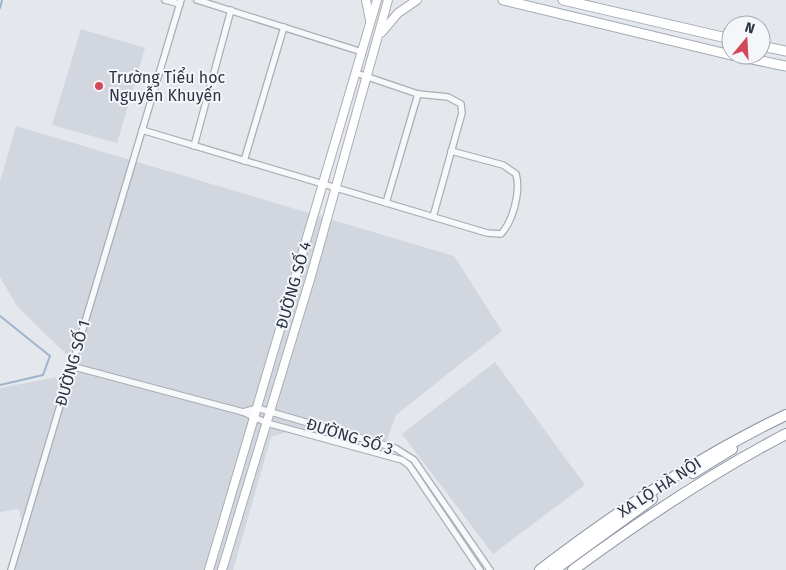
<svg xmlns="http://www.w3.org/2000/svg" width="786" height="570" viewBox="0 0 786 570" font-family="'Fira Sans',sans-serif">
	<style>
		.built { fill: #d2d6de }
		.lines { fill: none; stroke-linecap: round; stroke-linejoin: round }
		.stream { stroke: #9fb4cc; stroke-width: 2 }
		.street-casing { stroke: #a9aeb7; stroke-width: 8 }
		.secondary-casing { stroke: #a9aeb7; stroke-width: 10 }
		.primary-casing { stroke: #a3abb8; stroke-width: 11 }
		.highway-casing { stroke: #8b94a3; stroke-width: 12 }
		.street { stroke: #f7f8fa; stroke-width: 5.5 }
		.secondary { stroke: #fff; stroke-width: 8 }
		.primary { stroke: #fff; stroke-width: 9 }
		.highway { stroke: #fff; stroke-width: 10 }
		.poi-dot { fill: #d1495b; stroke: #f4f6f9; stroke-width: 2 }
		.labels { text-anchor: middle; stroke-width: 4; stroke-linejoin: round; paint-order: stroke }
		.poi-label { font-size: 16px; fill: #2b3445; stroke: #f4f6f9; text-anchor: start }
		.street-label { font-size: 16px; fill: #2b3445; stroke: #f4f6f9 }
	</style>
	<rect width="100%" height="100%" fill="#e4e7ec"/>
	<g class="built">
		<polygon points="81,29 145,48 117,143 52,125"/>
		<polygon points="16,126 454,256 502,331 396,415 381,456 287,432 271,437 233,570 8,570 22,523 19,509 0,512 0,388 62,376 68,356 17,306 0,277 0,182"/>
		<polygon points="495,362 585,485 493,554 402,434"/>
	</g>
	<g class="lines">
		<g class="stream">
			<polyline points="0,8 2,0"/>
			<polyline points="0,316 50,356 43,375 0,385"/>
		</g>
		<defs>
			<g id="street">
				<polyline points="165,0 180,4"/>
				<polyline points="197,0 362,52"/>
				<polyline points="356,73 418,94 448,97 461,104 462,113 433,217"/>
				<path d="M142,130L487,233L501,234C513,221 521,191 516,174L503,165L451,151"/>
				<polyline points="194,146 231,10"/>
				<polyline points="244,161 284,27"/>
				<polyline points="386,203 418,94"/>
				<polyline points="71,366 243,412 267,423 402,460 409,465 480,570"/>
				<polyline points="243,412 257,408 395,448 414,460 490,570"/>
				<polyline points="11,570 181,0"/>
			</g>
			<g id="secondary">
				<polyline points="366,0 370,20"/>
				<polyline points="382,32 398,13 417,0"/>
				<polyline points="209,570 377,0"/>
				<polyline points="222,570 311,276 388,0"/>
			</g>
			<g id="primary">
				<polyline points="503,0 731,55"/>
				<polyline points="563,0 731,39"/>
				<polyline points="761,46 786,51"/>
				<polyline points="732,55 786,66"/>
			</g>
			<g id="highway">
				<polyline points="693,473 732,449"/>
				<path d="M540,570C617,511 698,457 786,415"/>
				<polyline points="554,570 652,499"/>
				<path d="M573,570C641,520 711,473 786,434"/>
			</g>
		</defs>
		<use href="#street" class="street-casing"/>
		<use href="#secondary" class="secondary-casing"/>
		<use href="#primary" class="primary-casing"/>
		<use href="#highway" class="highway-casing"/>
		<use href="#street" class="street"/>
		<use href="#secondary" class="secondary"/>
		<use href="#primary" class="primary"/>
		<use href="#highway" class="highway"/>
	</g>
	<circle class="poi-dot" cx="99" cy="86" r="5"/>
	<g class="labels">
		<g class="poi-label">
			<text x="109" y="83">Trường Tiểu học<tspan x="109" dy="18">Nguyễn Khuyến</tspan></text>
		</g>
		<g class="street-label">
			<text transform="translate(293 285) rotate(-74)" y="6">ĐƯỜNG SỐ 4</text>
			<text transform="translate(72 363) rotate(-74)" y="6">ĐƯỜNG SỐ 1</text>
			<text transform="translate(350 436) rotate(17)" y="6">ĐƯỜNG SỐ 3</text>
			<text transform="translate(659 487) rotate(-33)" y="6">XA LỘ HÀ NỘI</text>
		</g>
	</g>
	<g transform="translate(746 40) rotate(18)"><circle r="24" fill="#f4f6f9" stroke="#a4a8b1"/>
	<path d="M0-4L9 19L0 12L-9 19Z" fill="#d1495b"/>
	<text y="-8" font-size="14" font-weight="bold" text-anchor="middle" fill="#2b3445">N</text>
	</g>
</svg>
